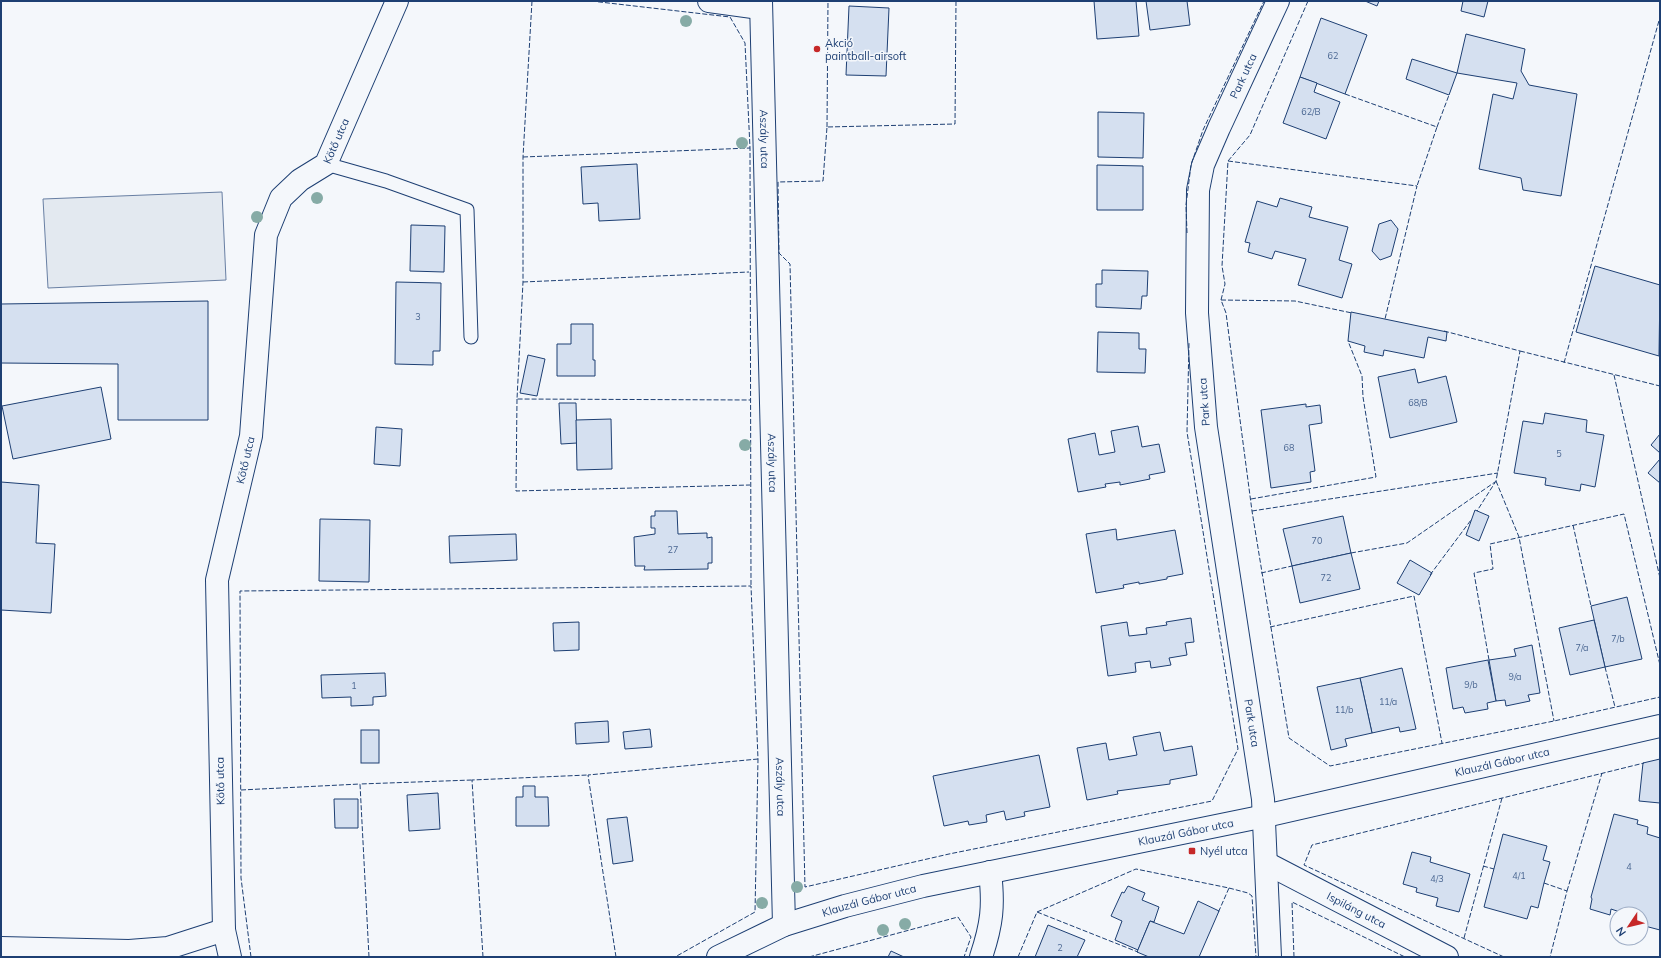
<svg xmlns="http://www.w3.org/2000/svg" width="1661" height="958" viewBox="0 0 1661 958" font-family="Mulish,sans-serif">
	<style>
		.green { fill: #e3e9f0; stroke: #687fa3 }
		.building { fill: #d5e0f0; stroke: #1d3f73 }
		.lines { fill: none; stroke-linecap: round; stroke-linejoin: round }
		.service-casing { stroke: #1d3f73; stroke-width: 15 }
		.minor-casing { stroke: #1d3f73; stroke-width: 24 }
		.tertiary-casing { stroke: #1d3f73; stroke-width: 24 }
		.service { stroke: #f4f7fb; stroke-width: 13 }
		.minor { stroke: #f4f7fb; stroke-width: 22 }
		.tertiary { stroke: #f4f7fb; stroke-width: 22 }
		.fence { stroke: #1d3f73; stroke-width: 1; stroke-dasharray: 5 2; stroke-linecap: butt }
		.tree { fill: #86aba6 }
		.poi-dot { fill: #c62828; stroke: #f4f7fb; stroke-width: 1.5 }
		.labels { text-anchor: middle; stroke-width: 3; stroke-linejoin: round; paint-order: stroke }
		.number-label { font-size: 9px; fill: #4b6792 }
		.poi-label { font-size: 11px; fill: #1d3f73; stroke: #f4f7fb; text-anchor: start }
		.street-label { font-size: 11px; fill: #1d3f73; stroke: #f4f7fb }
	</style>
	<rect width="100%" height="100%" fill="#f4f7fb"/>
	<polygon class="green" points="222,192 226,280 48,288 43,199"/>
	<g class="building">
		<polygon points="1094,1 1136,1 1139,36 1097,39"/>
		<polygon points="1146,1 1187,1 1190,25 1150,30"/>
		<polygon points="1365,1 1379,1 1377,6"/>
		<polygon points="1463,1 1488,1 1484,17 1461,11"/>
		<polygon points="849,6 889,8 886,76 846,75"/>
		<polygon points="1321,18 1367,35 1345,94 1300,77"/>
		<polygon points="1466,34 1525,49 1521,71 1529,85 1577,94 1561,196 1523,190 1521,178 1479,169 1493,94 1513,99 1517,83 1457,73"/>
		<polygon points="1412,59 1457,73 1449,95 1406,79"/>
		<polygon points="1300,77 1317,83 1314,92 1340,102 1326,139 1283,123"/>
		<polygon points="1098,112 1144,113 1143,158 1098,157"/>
		<polygon points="637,164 640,219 599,221 598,203 583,204 581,167"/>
		<polygon points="1097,165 1143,166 1143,210 1097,210"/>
		<polygon points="1280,198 1312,207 1309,217 1348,227 1339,260 1352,264 1342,298 1298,285 1306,259 1275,251 1272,259 1248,252 1250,243 1245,242 1257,201 1277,207"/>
		<polygon points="1391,220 1398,229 1391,256 1380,260 1372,251 1379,224"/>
		<polygon points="411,225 445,226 444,272 410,271"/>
		<polygon points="1595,266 1660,285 1659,356 1576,332"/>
		<polygon points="1102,270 1148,271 1147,296 1142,296 1141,309 1096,307 1096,284 1102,284"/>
		<polygon points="396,282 441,283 440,351 433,351 433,365 395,364"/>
		<polygon points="208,301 208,420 118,420 118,364 1,363 1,304"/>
		<polygon points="1351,312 1447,332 1446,341 1428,337 1424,358 1384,350 1383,356 1364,352 1365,346 1348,341"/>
		<polygon points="571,324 593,324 593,360 595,360 595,376 557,376 557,344 571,344"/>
		<polygon points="1098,332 1139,333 1139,349 1146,349 1145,373 1097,372"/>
		<polygon points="528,355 545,359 537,396 520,393"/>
		<polygon points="1415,369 1418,383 1446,376 1457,422 1390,438 1378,377"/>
		<polygon points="101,387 111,439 13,459 2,406"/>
		<polygon points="559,403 576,403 577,443 561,444"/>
		<polygon points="1306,404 1306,407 1320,405 1322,423 1309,425 1315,471 1310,472 1311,482 1271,488 1261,410"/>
		<polygon points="1545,413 1587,420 1586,432 1604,435 1595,487 1581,484 1580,491 1545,485 1546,478 1514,473 1523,421 1543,424"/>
		<polygon points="611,419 612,469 577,470 576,420"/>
		<polygon points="1138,426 1142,447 1159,444 1165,472 1149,475 1150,479 1120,485 1120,482 1105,484 1106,487 1078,492 1068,439 1095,433 1099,455 1115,452 1111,431"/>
		<polygon points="376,427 402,429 400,466 374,464"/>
		<polygon points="1660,434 1660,453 1651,445"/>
		<polygon points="1660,459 1660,483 1648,473"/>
		<polygon points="1,482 39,485 36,543 55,544 51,613 1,610"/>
		<polygon points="1475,510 1489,516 1479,541 1466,535"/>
		<polygon points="655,511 677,511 678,534 707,533 707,538 712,537 712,563 708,563 708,569 644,570 645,566 635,566 634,537 655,534 655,528 651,528 651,516 655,516"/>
		<polygon points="1343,516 1351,553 1292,566 1283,529"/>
		<polygon points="320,519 370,520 369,582 319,581"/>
		<polygon points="1116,529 1117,540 1175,530 1183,574 1167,577 1167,579 1139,584 1139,582 1123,585 1124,588 1096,593 1086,534"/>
		<polygon points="516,534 517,560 450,563 449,536"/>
		<polygon points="1351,553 1360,589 1300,603 1292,566"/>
		<polygon points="1410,560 1432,573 1419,595 1397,583"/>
		<polygon points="1627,597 1642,659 1605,667 1591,606"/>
		<polygon points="1191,618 1194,642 1185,643 1187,655 1169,658 1171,665 1151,668 1150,661 1135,663 1136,672 1108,676 1101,626 1127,622 1129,636 1147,634 1146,628 1167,625 1166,622"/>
		<polygon points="1594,620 1605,667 1570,675 1559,628"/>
		<polygon points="579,622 579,650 554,651 553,623"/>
		<polygon points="1532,645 1540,693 1528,695 1530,701 1506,706 1505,700 1496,701 1489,660 1516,656 1514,649"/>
		<polygon points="1488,660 1496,701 1487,703 1488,709 1465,713 1463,707 1453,709 1446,668"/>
		<polygon points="1402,668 1416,729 1400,732 1399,727 1372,733 1360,678"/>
		<polygon points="385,673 386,696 373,697 373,705 351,706 351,697 322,698 321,675"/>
		<polygon points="1360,678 1372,733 1345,739 1347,746 1331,750 1317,687"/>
		<polygon points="608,721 609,742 576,744 575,723"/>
		<polygon points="650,729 652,747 625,749 623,732"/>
		<rect x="361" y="730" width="18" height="33"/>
		<polygon points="1160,732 1164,751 1192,746 1197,775 1170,780 1170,784 1117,791 1118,794 1087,800 1077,748 1106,743 1109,760 1137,755 1133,737"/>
		<polygon points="1039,755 1050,807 1024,812 1025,816 1006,820 1004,811 986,815 987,822 969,825 968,821 944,826 933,776"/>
		<polygon points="1660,759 1660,803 1639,801 1643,763"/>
		<polygon points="523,786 535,786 535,797 548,797 549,826 516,826 516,797 523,797"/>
		<polygon points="438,793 440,829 409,831 407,795"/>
		<polygon points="334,799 358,799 358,828 335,828"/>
		<polygon points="1614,814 1638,820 1637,824 1648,827 1647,834 1660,838 1660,930 1641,925 1641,914 1626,914 1611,909 1610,915 1590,909 1592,899 1591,897"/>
		<polygon points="627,817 633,861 613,864 607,819"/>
		<polygon points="1503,834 1547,846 1543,860 1550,862 1544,883 1538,908 1531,906 1527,919 1484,907"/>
		<polygon points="1412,852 1431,857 1430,862 1470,874 1459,912 1436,906 1438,898 1416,892 1417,888 1403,884"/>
		<polygon points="1128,886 1145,893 1142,900 1159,907 1154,922 1150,921 1138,950 1115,940 1122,921 1111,916 1122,892 1124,893"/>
		<polygon points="1198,901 1219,911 1199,957 1149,957 1137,952 1150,921 1184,934"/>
		<polygon points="1048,925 1085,940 1077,957 1035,957"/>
		<polygon points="891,951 904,957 888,957"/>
	</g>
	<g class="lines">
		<defs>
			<polyline id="service" points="326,164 386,181 467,210 471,337"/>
			<g id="minor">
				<polyline points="709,1 760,8"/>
				<path id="s1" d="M761,1L784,925"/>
				<path id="s2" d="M1266,863L1447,957"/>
				<polyline points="1,948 129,951 168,948 224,930"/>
				<path id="s3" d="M230,957L224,930L217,580L251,436L266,235L281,198L300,180L326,164L397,1"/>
				<path d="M981,957C992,924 994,906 990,872"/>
				<path id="s4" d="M1270,957L1263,799L1206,427L1197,313L1198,190L1203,165L1219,128L1278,1"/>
			</g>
			<g id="tertiary">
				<path id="s5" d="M718,957L784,925L845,906L923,886L1265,816L1660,726"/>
			</g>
		</defs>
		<use href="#service" class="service-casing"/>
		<use href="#minor" class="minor-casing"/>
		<use href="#tertiary" class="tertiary-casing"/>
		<use href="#service" class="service"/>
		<use href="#minor" class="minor"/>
		<use href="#tertiary" class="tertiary"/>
		<g class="fence">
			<polyline points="532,1 523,157 523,282 517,399 750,400"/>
			<polyline points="591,1 730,17 745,43 750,148 751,586"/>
			<polyline points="956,1 955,124 827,127 823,181 778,182 779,253 790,264 805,887 949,854 1212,801 1238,749 1187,432 1189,343"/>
			<polyline points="1308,1 1250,135 1228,161 1222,266 1225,284 1221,300 1226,313 1252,511 1289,738 1330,766 1554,721 1660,697"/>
			<polyline points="1345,94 1437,127 1417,186"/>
			<polyline points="827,127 828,1"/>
			<polyline points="1437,127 1449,95"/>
			<polyline points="523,157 750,148"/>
			<polyline points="1228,161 1417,186 1385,319"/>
			<polyline points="1187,233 1186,205 1191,165 1203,130 1264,1"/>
			<polyline points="523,282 749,272"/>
			<polyline points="1221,300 1295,301 1352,313"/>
			<polyline points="1444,331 1520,351 1496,481 1477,511"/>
			<polyline points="1520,351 1660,386"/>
			<polyline points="1564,363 1660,17"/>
			<polyline points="1614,375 1660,578"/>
			<polyline points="517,399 516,491 750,485"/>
			<polyline points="1496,481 1519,537 1554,721"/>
			<polyline points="1251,499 1376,477 1363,397 1362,376 1348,341"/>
			<polyline points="1252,511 1498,473"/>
			<polyline points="1573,525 1591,606"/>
			<polyline points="1351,553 1407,543 1495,482"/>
			<polyline points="1261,573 1292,566"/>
			<polyline points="1430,575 1471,520"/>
			<polyline points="1270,627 1414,596 1442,743"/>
			<polyline points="1489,660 1474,573 1493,569 1490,544 1624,514 1660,665"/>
			<polyline points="1605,667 1615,707"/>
			<polyline points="241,790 360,784"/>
			<polyline points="1483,866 1494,869"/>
			<polyline points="1544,883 1567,891 1550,957"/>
			<polyline points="1229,888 1248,893 1252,896 1256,957"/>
			<polyline points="1567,891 1602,773"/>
			<polyline points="1037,912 1136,869 1229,888 1218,913"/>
			<polyline points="1464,938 1502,798"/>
			<polyline points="173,957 195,957"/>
			<polyline points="251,957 241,878 240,591 751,586 758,759 755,912 675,957"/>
			<polyline points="369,957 360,784 472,780"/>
			<polyline points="483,957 472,780 588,775"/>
			<polyline points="616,957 588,775 758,759"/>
			<polyline points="809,957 958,917 971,937 964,957"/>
			<polyline points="1018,957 1037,912 1138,952"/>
			<polyline points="1294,957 1292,902 1405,957"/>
			<polyline points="1504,957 1304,865 1312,845 1644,763"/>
		</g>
	</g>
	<g class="tree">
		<circle cx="686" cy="21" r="6"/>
		<circle cx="742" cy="143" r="6"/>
		<circle cx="317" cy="198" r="6"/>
		<circle cx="257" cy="217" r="6"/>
		<circle cx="745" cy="445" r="6"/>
		<circle cx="797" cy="887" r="6"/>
		<circle cx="762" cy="903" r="6"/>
		<circle cx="905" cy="924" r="6"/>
		<circle cx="883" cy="930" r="6"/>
	</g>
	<g class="poi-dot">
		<circle cx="817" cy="49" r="4"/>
		<rect x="1188" y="847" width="8" height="8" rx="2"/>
	</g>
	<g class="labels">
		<g class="number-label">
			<text x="1333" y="59">62</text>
			<text x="1311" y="115">62/B</text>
			<text x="418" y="320">3</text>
			<text x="1418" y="406">68/B</text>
			<text x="1289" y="451">68</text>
			<text x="1559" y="457">5</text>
			<text x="1317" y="544">70</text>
			<text x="673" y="553">27</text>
			<text x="1326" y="581">72</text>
			<text x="1618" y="642">7/b</text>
			<text x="1582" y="651">7/a</text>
			<text x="1515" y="680">9/a</text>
			<text x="1471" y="688">9/b</text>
			<text x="354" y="689">1</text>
			<text x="1388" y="705">11/a</text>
			<text x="1344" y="713">11/b</text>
			<text x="1629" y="870">4</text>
			<text x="1519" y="879">4/1</text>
			<text x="1437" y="882">4/3</text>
			<text x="1060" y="951">2</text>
		</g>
		<g class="poi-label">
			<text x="825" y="47">Akció<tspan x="825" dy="13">paintball-airsoft</tspan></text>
			<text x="1200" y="855">Nyél utca</text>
		</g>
		<g class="street-label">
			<text dy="4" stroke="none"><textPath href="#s4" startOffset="895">Park utca</textPath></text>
			<text dy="4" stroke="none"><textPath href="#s1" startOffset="138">Aszály utca</textPath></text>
			<text dy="4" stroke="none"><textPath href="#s3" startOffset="849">Kötő utca</textPath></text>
			<text transform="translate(1204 402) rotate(-94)" y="4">Park utca</text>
			<text dy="4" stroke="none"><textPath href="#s3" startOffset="501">Kötő utca</textPath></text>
			<text dy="4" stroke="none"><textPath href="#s1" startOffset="462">Aszály utca</textPath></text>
			<text transform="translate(1252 723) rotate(81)" y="4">Park utca</text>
			<text dy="4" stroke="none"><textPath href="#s5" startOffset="810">Klauzál Gábor utca</textPath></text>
			<text transform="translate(220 781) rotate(-91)" y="4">Kötő utca</text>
			<text dy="4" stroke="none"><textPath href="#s1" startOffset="786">Aszály utca</textPath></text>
			<text dy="4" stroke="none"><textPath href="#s5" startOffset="486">Klauzál Gábor utca</textPath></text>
			<text dy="4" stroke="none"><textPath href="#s5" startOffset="162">Klauzál Gábor utca</textPath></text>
			<text dy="4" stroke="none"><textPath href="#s2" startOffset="102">Ispiláng utca</textPath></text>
		</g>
	</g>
	<rect width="1661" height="958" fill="none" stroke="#1d3f73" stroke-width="4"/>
	<g transform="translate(1629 926) rotate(235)"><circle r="19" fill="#f4f7fb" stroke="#9eadc5"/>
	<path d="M0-3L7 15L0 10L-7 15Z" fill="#c62828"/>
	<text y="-6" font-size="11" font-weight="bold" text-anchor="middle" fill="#1d3f73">N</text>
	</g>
</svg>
